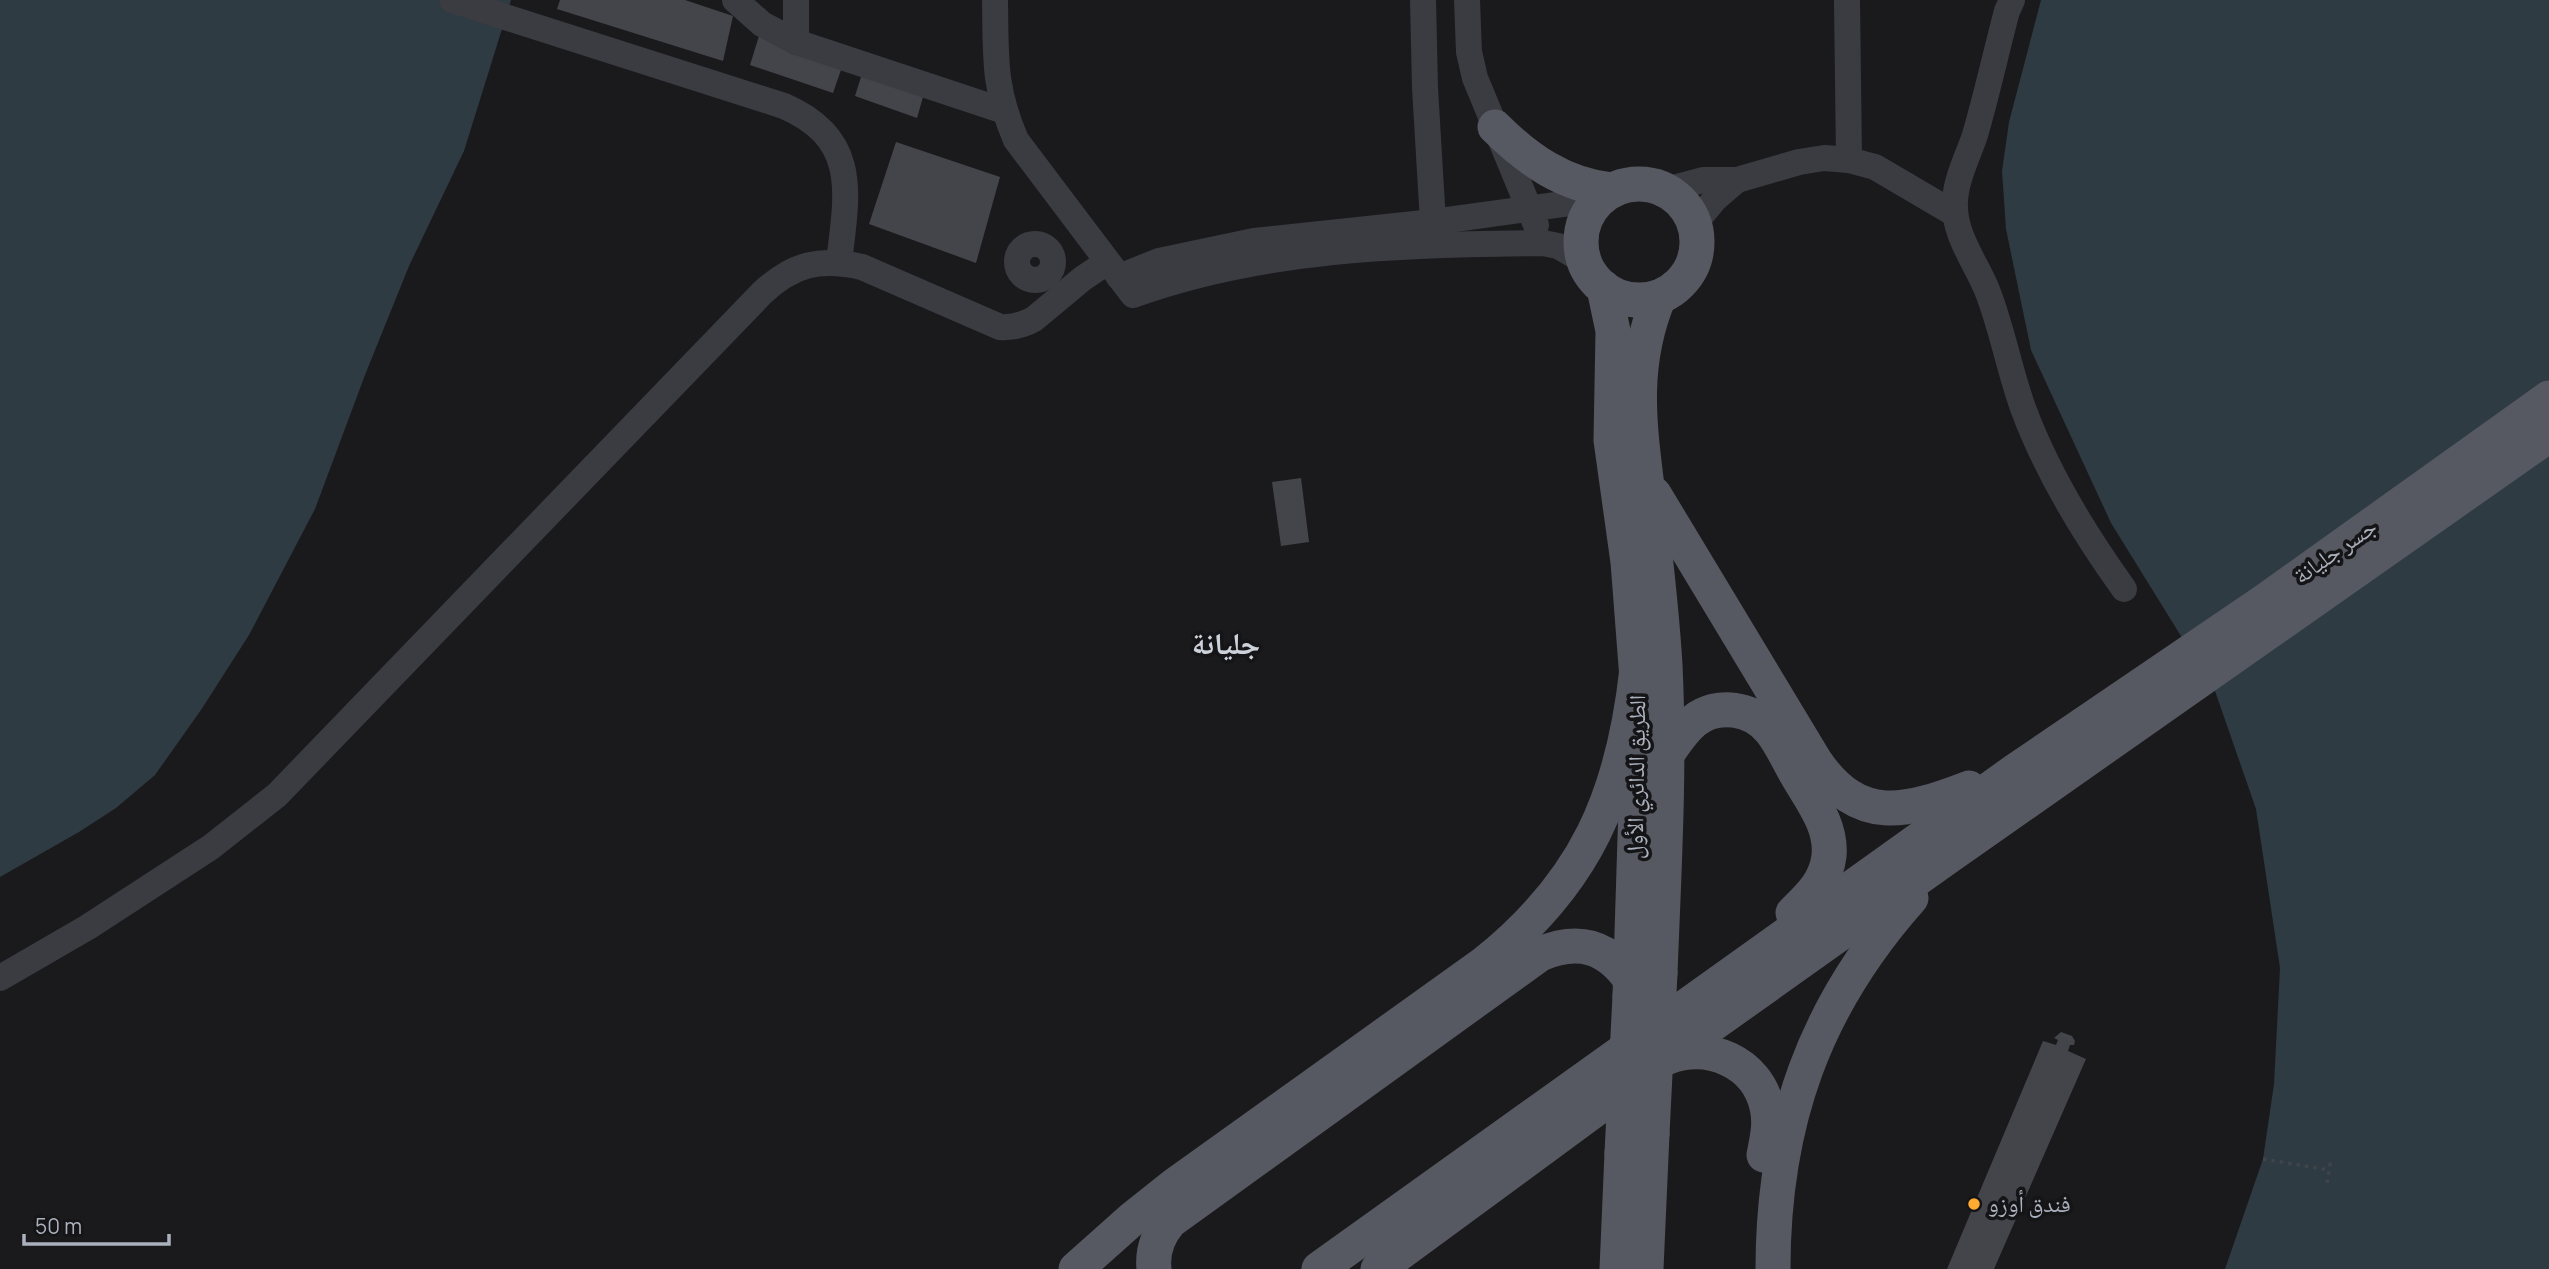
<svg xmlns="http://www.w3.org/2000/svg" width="2549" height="1269" viewBox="0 0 2549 1269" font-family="Manrope,'Noto Naskh Arabic',sans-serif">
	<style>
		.water { fill: #2e3b42 }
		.building { fill: #44454a }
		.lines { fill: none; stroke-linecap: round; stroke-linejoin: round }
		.path { stroke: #404349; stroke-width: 3.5; stroke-dasharray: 3.5 5; stroke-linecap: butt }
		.minor { stroke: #3a3c42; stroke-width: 26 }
		.major { stroke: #565961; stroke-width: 35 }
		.major-bridge { stroke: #565961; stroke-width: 35 }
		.poi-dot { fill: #ffaa30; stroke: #151518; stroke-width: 2.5 }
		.labels { text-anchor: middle; stroke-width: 7; stroke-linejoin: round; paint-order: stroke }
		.street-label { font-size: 23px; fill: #abb2bd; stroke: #151518 }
		.poi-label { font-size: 23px; fill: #abb2bd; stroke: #151518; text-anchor: start }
		.district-label { font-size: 30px; font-weight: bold; fill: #cdd1d9; stroke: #151518 }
	</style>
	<rect width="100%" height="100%" fill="#1a1a1d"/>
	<g class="water">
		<polygon points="0,0 511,0 464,151 409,266 365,375 315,509 249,635 201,710 155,775 116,808 79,832 0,877"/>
		<polygon points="2041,0 2549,0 2549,1269 2225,1269 2263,1159 2274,1084 2280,968 2256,809 2215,691 2111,523 2031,350 2006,229 2002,171 2009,122"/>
	</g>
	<g class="building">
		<polygon points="560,0 685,0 733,16 723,61 557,9"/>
		<polygon points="759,36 843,64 833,93 750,65"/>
		<polygon points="862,74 923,97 917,118 855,96"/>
		<polygon points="896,142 1000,177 976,263 869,224"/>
		<polygon points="1301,478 1309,542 1281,546 1272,482"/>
		<polygon points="2061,1032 2072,1036 2075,1041 2074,1045 2070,1045 2068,1051 2086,1059 1994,1269 1947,1269 2043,1041 2056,1045 2058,1040 2054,1038"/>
	</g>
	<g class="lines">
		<g class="path">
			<polyline points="2263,1159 2329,1170"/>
			<polyline points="2327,1183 2331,1159"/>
		</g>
		<g class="minor">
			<path d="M452,0L784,106C860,139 847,194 839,262"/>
			<polyline points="735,0 762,24 796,42 1004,111"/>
			<polyline points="796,0 796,42"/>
			<path d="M995,0C996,56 993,87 1016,140L1133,295C1264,248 1405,244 1543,243L1558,246L1584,261"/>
			<polyline points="1423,0 1425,88 1434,239"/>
			<polyline points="1467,0 1469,52 1475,78 1536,225"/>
			<polyline points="1847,0 1849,160"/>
			<path d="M2012,0L2007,11C1996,52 1987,94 1975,135C1968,156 1956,179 1955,201C1953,234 1975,261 1987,290C2002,328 2009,369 2023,408C2047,473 2083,532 2124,589"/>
			<polyline points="1666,190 1703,180 1737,180 1799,162 1824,158 1849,160 1875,167 1955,214"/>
			<polyline points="1695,223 1715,199 1737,180"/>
			<circle cx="1035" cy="262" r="18"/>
			<polyline points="1119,277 1159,261 1254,241 1433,222 1599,199"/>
			<path d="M0,978L88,927L211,847L277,795L762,293C794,263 820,258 862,267L1000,327C1013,328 1023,325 1034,319L1082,279L1107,262"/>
		</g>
		<g class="major">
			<path d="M1495,127C1528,160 1564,185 1611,190"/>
			<circle cx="1639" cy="242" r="58"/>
			<polyline points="1604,288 1613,331 1611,440 1628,562 1638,692"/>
			<path d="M1659,297C1628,371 1641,434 1650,511C1656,562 1662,613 1665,665C1670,767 1664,870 1660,973"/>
			<path d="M1654,494L1815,761C1859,826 1906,812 1969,788"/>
			<path d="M1667,754C1675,743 1683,730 1694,721C1717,702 1753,708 1771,731C1782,745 1789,762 1798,777C1812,801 1832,826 1829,856C1826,882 1810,896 1793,913"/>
			<polyline points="1630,996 1638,744"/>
			<path d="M1668,1057C1709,1042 1757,1062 1767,1107C1771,1124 1767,1139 1764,1155"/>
			<path d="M1076,1269L1131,1220L1175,1185L1485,963C1586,882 1623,796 1637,669"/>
			<path d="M1154,1269C1152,1250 1158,1235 1170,1221L1540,954C1578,938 1607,946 1630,979"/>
			<polyline points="1319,1269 2015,771 2265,601 2549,398"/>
			<polyline points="1378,1269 1665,1058 1949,856 2549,435"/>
			<polyline points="1617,1269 1622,1153"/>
			<polyline points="1646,1269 1652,1134"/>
			<path d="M1773,1269C1773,1124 1814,1007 1911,898"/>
		</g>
		<g class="major-bridge">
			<polyline points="1652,1134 1660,973"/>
			<polyline points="1622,1153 1630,996"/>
		</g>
	</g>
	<circle class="poi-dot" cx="1974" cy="1204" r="7"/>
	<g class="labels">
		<g class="street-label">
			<text transform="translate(2335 551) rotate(-35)" y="8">جسر جليانة</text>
			<text transform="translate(1636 777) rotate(-89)" y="8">الطريق الدائري الأول</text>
		</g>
		<g class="poi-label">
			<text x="1988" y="1212">فندق أوزو</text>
		</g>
		<g class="district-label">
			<text x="1226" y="654">جليانة</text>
		</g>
	</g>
	<path d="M24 1234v10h145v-10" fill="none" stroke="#abb2bd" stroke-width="3.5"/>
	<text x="35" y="1234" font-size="21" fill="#abb2bd" stroke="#151518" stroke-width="5" paint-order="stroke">50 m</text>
</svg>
